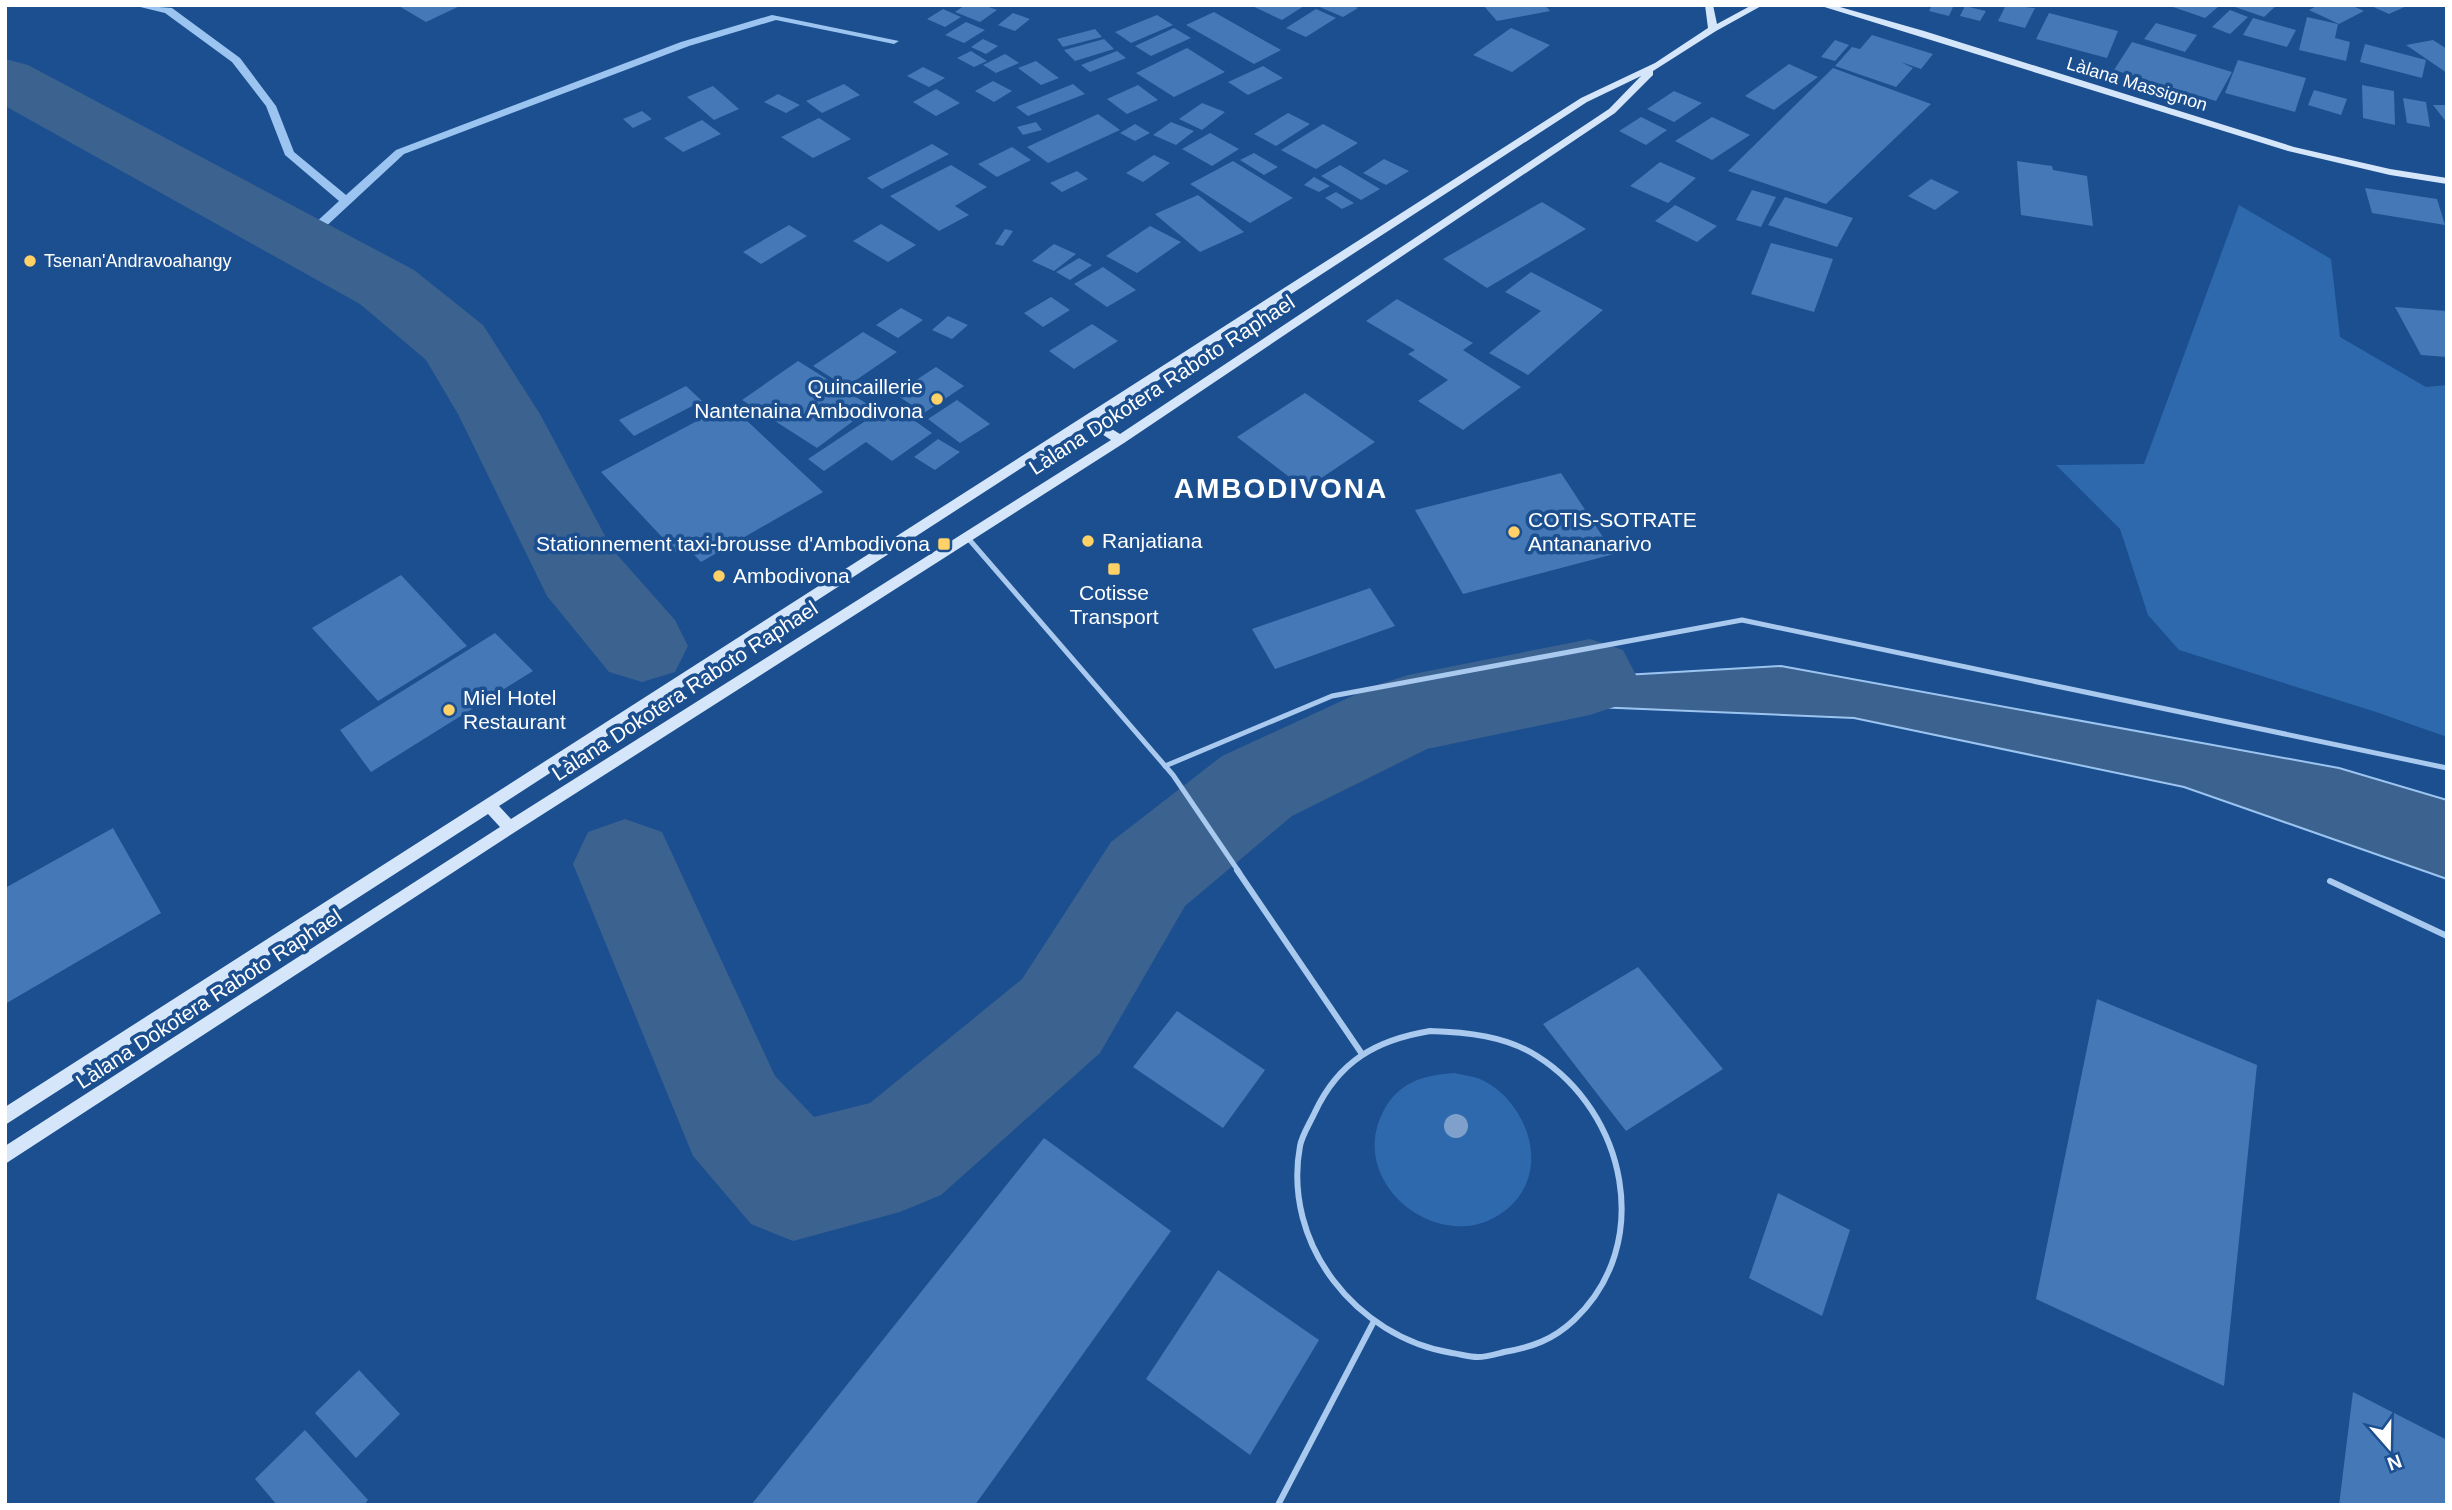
<svg xmlns="http://www.w3.org/2000/svg" width="2452" height="1510" viewBox="0 0 2452 1510" font-family="Arial,sans-serif">
	<style>
		.green { fill: #2e69ad }
		.water { fill: #3c6290; stroke: #9cc4f0; stroke-width: 2 }
		.lines { fill: none; stroke-linecap: round; stroke-linejoin: round }
		.stream { fill: #9cc4f0; fill-rule: evenodd }
		.river { fill: #3c6290; fill-rule: evenodd }
		.building { fill: #4478b7 }
		.service-far1 { stroke: #a9c9ee; stroke-width: 5 }
		.service { stroke: #a9c9ee; stroke-width: 6 }
		.secondary { fill: #d6e6fa; fill-rule: evenodd }
		.tree { fill: #7ea0ca }
		.poi-dot { fill: #ffd166; stroke: #1b4f8f; stroke-width: 2.5 }
		.labels { text-anchor: middle; stroke-width: 7; stroke-linejoin: round; paint-order: stroke }
		.far-street-label { font-size: 18px; fill: #fff; stroke: #1b4f8f }
		.far-poi-label { font-size: 18px; fill: #fff; stroke: #1b4f8f; text-anchor: start }
		.street-label { font-size: 21px; fill: #fff; stroke: #1b4f8f }
		.poi-label { font-size: 21px; fill: #fff; stroke: #1b4f8f; text-anchor: start }
		.district-label { font-size: 28px; font-weight: bold; letter-spacing: 2px; fill: #fff; stroke: #1b4f8f }
	</style>
	<rect width="100%" height="100%" fill="#1b4f8f"/>
	<g class="green">
		<polygon points="2239,205 2331,259 2340,337 2426,387 2447,385 2447,737 2376,712 2179,650 2148,615 2120,529 2056,465 2144,464"/>
		<path d="M1454,1073C1463,1075 1472,1076 1480,1079C1523,1098 1549,1160 1517,1199C1457,1270 1341,1189 1384,1110C1399,1082 1424,1075 1454,1073Z"/>
	</g>
	<polygon class="water" points="1781,666 2339,768 2447,800 2447,879 2184,787 1854,718 1595,707 1590,677"/>
	<g class="lines">
		<polygon class="stream" points="132,5 172,8 240,58 276,106 294,152 346,195 396,150 681,42 772,15 899,41 894,44 776,20 689,46 404,154 307,244 303,245 297,241 299,238 339,201 285,155 266,106 232,62 165,13"/>
		<g class="river">
			<polygon points="5,59 28,65 414,270 483,325 540,414 612,549 675,620 688,646 675,672 642,682 609,672 547,596 458,414 426,360 360,304 5,106"/>
			<polygon points="1590,639 1623,650 1637,677 1623,704 1590,715 1427,749 1292,816 1185,906 1100,1053 941,1195 900,1212 793,1241 751,1224 693,1156 573,864 588,832 625,819 662,832 775,1076 814,1117 870,1103 1022,979 1111,842 1222,756 1374,686 1408,675"/>
		</g>
	</g>
	<g class="building">
		<polygon points="397,5 462,5 426,22"/>
		<polygon points="965,5 984,5 997,10 980,22 955,12"/>
		<polygon points="1250,5 1301,5 1304,6 1282,20"/>
		<polygon points="1315,5 1352,5 1358,8 1343,17"/>
		<polygon points="1483,5 1545,5 1550,11 1497,21"/>
		<polygon points="1932,5 1954,5 1949,16 1929,11"/>
		<polygon points="2006,5 2035,8 2025,28 1998,21"/>
		<polygon points="2214,5 2218,7 2205,18 2170,6"/>
		<polygon points="2237,5 2277,5 2264,17 2235,7"/>
		<polygon points="2318,5 2351,5 2364,11 2339,24 2309,10"/>
		<polygon points="2369,5 2409,5 2389,14"/>
		<polygon points="1965,6 1986,11 1980,21 1960,16"/>
		<polygon points="943,9 961,17 945,27 927,19"/>
		<polygon points="1316,9 1336,18 1306,37 1286,28"/>
		<polygon points="2230,10 2248,17 2230,34 2212,27"/>
		<polygon points="1214,12 1281,50 1254,64 1186,25"/>
		<polygon points="1013,13 1030,19 1015,31 998,25"/>
		<polygon points="2049,13 2118,31 2107,58 2036,39"/>
		<polygon points="1157,15 1173,25 1131,43 1115,32"/>
		<polygon points="2307,17 2338,24 2335,38 2350,42 2346,61 2299,50"/>
		<polygon points="2253,18 2296,30 2287,47 2243,35"/>
		<polygon points="966,22 985,30 964,43 945,35"/>
		<polygon points="2156,23 2197,35 2185,52 2144,39"/>
		<polygon points="1174,28 1191,38 1151,56 1135,46"/>
		<polygon points="1511,28 1550,45 1512,72 1473,55"/>
		<polygon points="1095,29 1102,37 1063,47 1057,39"/>
		<polygon points="1872,35 1933,54 1921,69 1901,62 1913,68 1896,87 1835,66 1852,47 1860,49"/>
		<polygon points="983,39 998,46 986,54 971,47"/>
		<polygon points="1104,39 1114,49 1075,61 1064,50"/>
		<polygon points="1835,40 1849,45 1835,61 1821,57"/>
		<polygon points="2433,40 2447,49 2447,73 2406,45"/>
		<polygon points="2132,42 2232,72 2216,101 2114,70"/>
		<polygon points="2365,44 2426,60 2422,78 2360,62"/>
		<polygon points="1187,48 1225,72 1174,97 1136,73"/>
		<polygon points="971,51 987,61 974,67 957,58"/>
		<polygon points="1117,51 1126,58 1090,72 1081,65"/>
		<polygon points="1005,54 1019,63 996,73 983,65"/>
		<polygon points="2238,60 2306,78 2295,112 2225,93"/>
		<polygon points="1036,61 1059,78 1041,85 1018,68"/>
		<polygon points="1789,64 1818,77 1774,110 1745,96"/>
		<polygon points="1263,66 1283,78 1248,95 1228,82"/>
		<polygon points="923,67 945,78 929,87 907,76"/>
		<polygon points="1833,68 1931,104 1826,204 1728,171"/>
		<polygon points="993,81 1012,91 994,102 975,91"/>
		<polygon points="844,84 860,95 822,113 806,101"/>
		<polygon points="1073,84 1085,94 1028,116 1016,107"/>
		<polygon points="1138,85 1158,100 1127,114 1107,99"/>
		<polygon points="2362,85 2394,91 2395,125 2363,118"/>
		<polygon points="713,86 739,109 714,120 687,97"/>
		<polygon points="936,89 960,103 936,116 913,102"/>
		<polygon points="2314,90 2347,99 2341,115 2308,105"/>
		<polygon points="1674,91 1702,103 1674,122 1647,109"/>
		<polygon points="778,94 800,105 786,113 764,102"/>
		<polygon points="2403,98 2426,102 2430,127 2407,123"/>
		<polygon points="1202,103 1225,112 1202,130 1179,119"/>
		<polygon points="2433,105 2447,105 2447,123"/>
		<polygon points="642,111 652,119 633,128 623,119"/>
		<polygon points="1288,113 1310,124 1276,146 1254,134"/>
		<polygon points="1098,114 1120,130 1048,163 1027,147"/>
		<polygon points="1641,117 1667,130 1646,145 1619,131"/>
		<polygon points="1712,117 1750,135 1712,160 1675,141"/>
		<polygon points="819,118 851,139 813,158 781,137"/>
		<polygon points="702,120 721,134 683,152 664,138"/>
		<polygon points="1036,122 1042,130 1023,135 1017,127"/>
		<polygon points="1171,122 1194,131 1176,145 1153,135"/>
		<polygon points="1135,124 1150,133 1135,141 1120,133"/>
		<polygon points="1323,124 1358,143 1316,169 1281,150"/>
		<polygon points="1210,133 1239,149 1212,166 1182,149"/>
		<polygon points="932,144 949,154 882,189 867,178"/>
		<polygon points="1012,147 1031,160 997,177 978,164"/>
		<polygon points="1254,153 1278,167 1264,175 1240,160"/>
		<polygon points="1154,155 1170,163 1143,182 1126,173"/>
		<polygon points="1384,159 1409,171 1386,185 1363,173"/>
		<polygon points="1233,161 1293,198 1250,223 1190,184"/>
		<polygon points="2017,161 2052,166 2053,170 2087,176 2093,226 2021,215"/>
		<polygon points="1660,162 1696,178 1668,203 1630,186"/>
		<polygon points="951,165 987,187 955,206 969,215 939,231 890,196"/>
		<polygon points="1340,165 1380,189 1361,200 1321,176"/>
		<polygon points="1077,171 1088,179 1062,192 1050,183"/>
		<polygon points="1314,177 1330,186 1319,192 1304,185"/>
		<polygon points="1931,179 1959,192 1935,210 1908,196"/>
		<polygon points="2365,188 2437,199 2445,225 2372,213"/>
		<polygon points="1752,190 1776,197 1761,227 1736,220"/>
		<polygon points="1336,192 1354,203 1342,209 1325,198"/>
		<polygon points="1198,195 1244,232 1200,252 1155,214"/>
		<polygon points="1785,197 1853,218 1837,247 1768,225"/>
		<polygon points="1542,202 1586,229 1487,288 1443,259"/>
		<polygon points="1675,205 1717,226 1697,242 1655,221"/>
		<polygon points="881,224 916,245 888,262 853,241"/>
		<polygon points="789,225 807,236 761,264 743,252"/>
		<polygon points="1150,226 1181,242 1137,273 1106,256"/>
		<polygon points="1005,229 1013,231 1003,246 995,244"/>
		<polygon points="1771,243 1833,259 1814,312 1751,294"/>
		<polygon points="1054,244 1076,254 1054,271 1032,261"/>
		<polygon points="1079,258 1092,265 1070,280 1056,272"/>
		<polygon points="1103,267 1136,290 1107,307 1074,284"/>
		<polygon points="1531,272 1603,310 1528,375 1489,353 1541,311 1505,292"/>
		<polygon points="1051,297 1070,310 1043,327 1024,313"/>
		<polygon points="1397,299 1473,343 1463,350 1521,387 1463,430 1418,401 1448,380 1408,354 1415,350 1366,321"/>
		<polygon points="2395,307 2447,311 2447,357 2421,355"/>
		<polygon points="901,308 923,320 898,338 876,325"/>
		<polygon points="948,316 968,325 952,339 932,330"/>
		<polygon points="1092,324 1118,341 1074,369 1049,351"/>
		<polygon points="863,332 897,352 846,387 813,366"/>
		<polygon points="798,361 872,407 817,448 742,400"/>
		<polygon points="936,367 964,386 924,413 895,394"/>
		<polygon points="686,386 702,401 634,436 619,420"/>
		<polygon points="1305,393 1375,442 1305,489 1237,437"/>
		<polygon points="957,400 990,424 960,443 928,419"/>
		<polygon points="729,404 823,492 701,562 686,546 676,552 601,472"/>
		<polygon points="891,404 932,433 892,461 866,442 824,471 808,459"/>
		<polygon points="938,439 960,452 935,470 914,457"/>
		<polygon points="1561,473 1614,554 1463,594 1415,510"/>
		<polygon points="401,575 467,646 378,701 312,628"/>
		<polygon points="1370,588 1395,626 1275,669 1252,629"/>
		<polygon points="495,633 533,671 371,772 340,730"/>
		<polygon points="113,828 161,913 5,1004 5,888"/>
		<polygon points="1638,967 1723,1069 1626,1131 1543,1024"/>
		<polygon points="2097,999 2257,1065 2224,1386 2036,1299"/>
		<polygon points="1177,1011 1265,1070 1223,1128 1133,1067"/>
		<polygon points="1044,1138 1171,1231 975,1505 751,1505"/>
		<polygon points="1778,1193 1850,1230 1822,1316 1749,1278"/>
		<polygon points="1218,1270 1319,1340 1250,1455 1146,1379"/>
		<polygon points="359,1370 400,1414 356,1458 315,1413"/>
		<polygon points="2353,1392 2447,1440 2447,1505 2339,1505"/>
		<polygon points="305,1430 368,1500 364,1505 277,1505 255,1479"/>
	</g>
	<g class="lines">
		<g class="service-far1">
			<polyline points="967,537 1173,775 1239,872"/>
			<polyline points="1165,766 1332,696 1742,620 2447,768"/>
		</g>
		<g class="service">
			<polyline points="1237,870 1362,1054"/>
			<polyline points="2330,881 2447,936"/>
			<path d="M1430,1031C1466,1032 1506,1036 1537,1056C1626,1112 1655,1244 1574,1320C1553,1340 1532,1347 1504,1352C1496,1354 1486,1357 1478,1357C1469,1357 1460,1354 1452,1353C1356,1337 1282,1244 1300,1146C1302,1135 1310,1123 1315,1112C1339,1061 1376,1040 1430,1031Z"/>
			<polyline points="1278,1505 1373,1323"/>
		</g>
		<g class="secondary">
			<path d="M1705,5H1713L1717,24L1752,5H1763L1716,31L1653,71V75L1615,113L1124,443L515,832L5,1164V1146L500,827L488,814L5,1125V1107L1581,98L1655,63L1708,28ZM1641,76L1609,109L1120,434L1097,420L1587,102ZM1088,425L1111,440L511,819L499,806Z"/>
			<polygon points="1818,5 1833,5 1924,31 2294,147 2390,169 2447,178 2447,184 2390,175 2288,151"/>
		</g>
	</g>
	<circle class="tree" cx="1456" cy="1126" r="12"/>
	<g class="poi-dot">
		<circle cx="30" cy="261" r="7"/>
		<circle cx="937" cy="399" r="7"/>
		<circle cx="1514" cy="532" r="7"/>
		<circle cx="1088" cy="541" r="7"/>
		<rect x="937" y="537" width="14" height="14" rx="3.5"/>
		<rect x="1107" y="562" width="14" height="14" rx="3.5"/>
		<circle cx="719" cy="576" r="7"/>
		<circle cx="449" cy="710" r="7"/>
	</g>
	<g class="labels">
		<g class="far-street-label">
			<text transform="translate(2137 84) rotate(17)" y="6">Làlana Massignon</text>
		</g>
		<g class="far-poi-label">
			<text x="44" y="267">Tsenan'Andravoahangy</text>
		</g>
		<g class="street-label">
			<text transform="translate(1162 385) rotate(-33)" y="7">Làlana Dokotera Raboto Raphael</text>
			<text transform="translate(685 691) rotate(-33)" y="7">Làlana Dokotera Raboto Raphael</text>
			<text transform="translate(209 999) rotate(-33)" y="7">Làlana Dokotera Raboto Raphael</text>
		</g>
		<g class="poi-label">
			<text x="923" y="394" text-anchor="end">Quincaillerie<tspan x="923" dy="24">Nantenaina Ambodivona</tspan></text>
			<text x="1528" y="527">COTIS-SOTRATE<tspan x="1528" dy="24">Antananarivo</tspan></text>
			<text x="1102" y="548">Ranjatiana</text>
			<text x="930" y="551" text-anchor="end">Stationnement taxi-brousse d'Ambodivona</text>
			<text x="733" y="583">Ambodivona</text>
			<text x="1114" y="600" text-anchor="middle">Cotisse<tspan x="1114" dy="24">Transport</tspan></text>
			<text x="463" y="705">Miel Hotel<tspan x="463" dy="24">Restaurant</tspan></text>
		</g>
		<g class="district-label">
			<text x="1281" y="498">AMBODIVONA</text>
		</g>
	</g>
	<rect width="2452" height="1510" fill="none" stroke="#ffffff" stroke-width="14"/>
	<g transform="translate(2389 1447) rotate(160)" stroke="#1b4f8f" stroke-width="5" paint-order="stroke">
	<path d="M0-5L12 26L0 18L-12 26Z" fill="#ffffff"/>
	<text y="-10" font-size="19" font-weight="bold" text-anchor="middle" fill="#ffffff">N</text>
	</g>
</svg>
